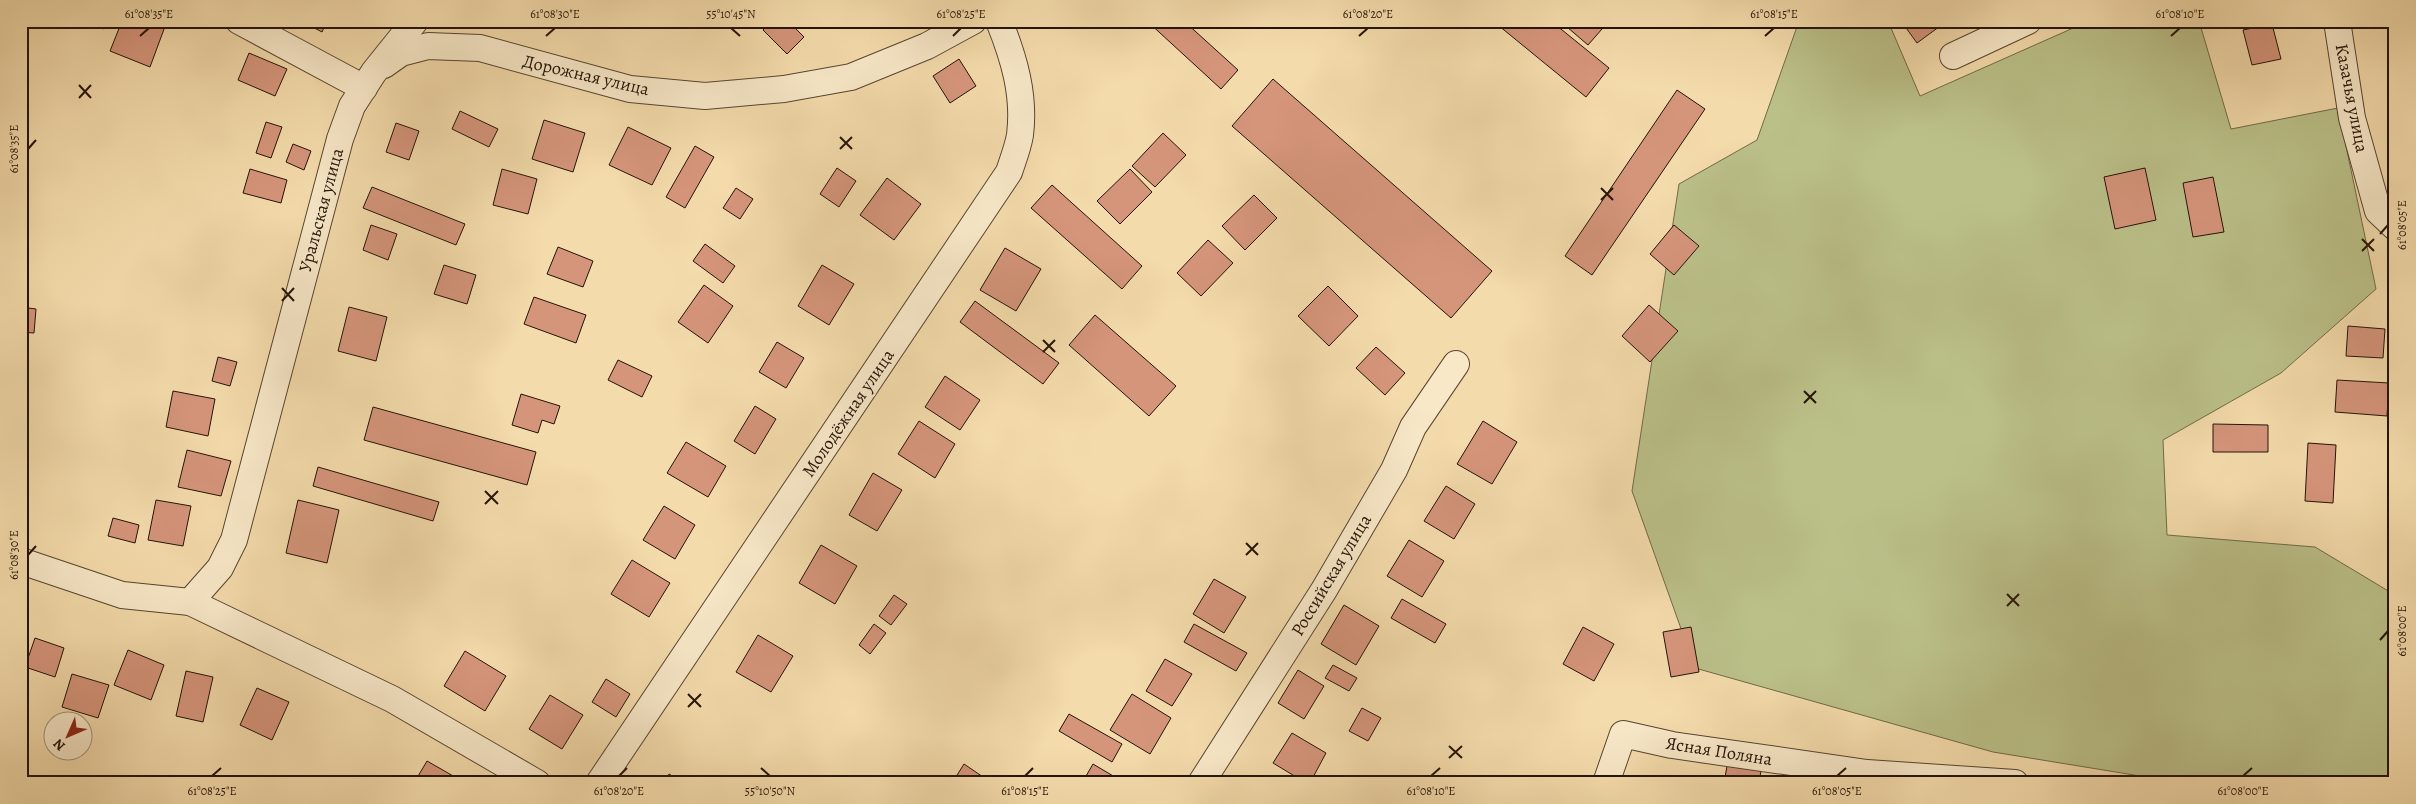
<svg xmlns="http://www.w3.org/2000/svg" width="2416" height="804" viewBox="0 0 2416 804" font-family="Alegreya,serif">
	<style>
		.green { fill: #bbc089; stroke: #706a48 }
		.building { fill: #d5957b; stroke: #241308 }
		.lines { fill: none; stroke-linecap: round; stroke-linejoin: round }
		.minor-casing { stroke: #584531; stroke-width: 28 }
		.minor { stroke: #f8e8c8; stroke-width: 26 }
		.ticks { fill: none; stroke: #241308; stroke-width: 2 }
		.labels { text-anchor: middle; stroke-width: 4.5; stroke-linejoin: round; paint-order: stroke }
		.street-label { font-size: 18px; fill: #241308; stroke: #f8e8c8 }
		.neatline { fill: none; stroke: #241308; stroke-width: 2 }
		.ticks-label { font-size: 12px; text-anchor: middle; fill: #241308 }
	</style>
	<rect width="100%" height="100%" fill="#f4dbab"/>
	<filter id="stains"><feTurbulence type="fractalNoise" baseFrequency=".004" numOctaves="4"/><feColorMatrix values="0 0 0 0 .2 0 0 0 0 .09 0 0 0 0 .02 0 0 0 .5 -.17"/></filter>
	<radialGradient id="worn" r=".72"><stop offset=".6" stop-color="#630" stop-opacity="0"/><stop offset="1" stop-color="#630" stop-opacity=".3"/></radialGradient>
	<polygon class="green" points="1799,21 1888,21 1920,96 2089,21 2199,21 2231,129 2338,108 2376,289 2281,373 2163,440 2167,535 2315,547 2395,595 2395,783 2183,783 1993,752 1695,668 1632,491 1679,184 1757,140"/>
	<g class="building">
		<polygon points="92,21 109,21 104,29"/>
		<polygon points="122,21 167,21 150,67 110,51"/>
		<polygon points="301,21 327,21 322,32"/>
		<polygon points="504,21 516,21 510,27"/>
		<polygon points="772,21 788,21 804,37 787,54 763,30"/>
		<polygon points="1147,21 1184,21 1238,70 1221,89"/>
		<polygon points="1493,21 1551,21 1609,68 1586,97"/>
		<polygon points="1560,21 1609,21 1588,45"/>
		<polygon points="1901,21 1940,21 1943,24 1917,43"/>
		<polygon points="2272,24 2281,59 2252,65 2243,30"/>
		<polygon points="249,53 287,69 275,96 238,80"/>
		<polygon points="959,59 976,86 950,103 933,76"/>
		<polygon points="1273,79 1492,271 1451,318 1232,126"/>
		<polygon points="1677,90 1705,109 1592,275 1565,256"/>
		<polygon points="460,111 498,129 489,147 452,129"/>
		<polygon points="544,120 585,133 573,172 532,159"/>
		<polygon points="266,122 282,127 271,158 256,153"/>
		<polygon points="396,123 419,131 409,160 386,152"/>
		<polygon points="628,127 671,148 652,185 609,165"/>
		<polygon points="1163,133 1186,155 1155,187 1132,166"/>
		<polygon points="293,144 311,151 304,170 286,162"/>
		<polygon points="695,146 714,157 685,208 666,197"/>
		<polygon points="837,168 856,181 839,207 820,194"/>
		<polygon points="2145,168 2156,220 2115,229 2104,177"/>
		<polygon points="250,169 287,180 281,203 243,193"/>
		<polygon points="502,169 537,179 528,214 493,205"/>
		<polygon points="1130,169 1152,192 1120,224 1097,201"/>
		<polygon points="2213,177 2224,232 2193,237 2183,183"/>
		<polygon points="887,178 921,204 894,240 860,215"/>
		<polygon points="1052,185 1142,266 1122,289 1031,208"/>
		<polygon points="372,187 465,224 456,245 363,208"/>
		<polygon points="736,188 753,199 740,219 723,208"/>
		<polygon points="1254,195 1277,218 1245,250 1222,226"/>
		<polygon points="371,225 397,234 388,260 363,250"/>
		<polygon points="1674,225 1699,246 1674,275 1650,254"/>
		<polygon points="1208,240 1233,263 1201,296 1177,273"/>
		<polygon points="705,244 735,266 723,283 693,261"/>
		<polygon points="558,247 593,261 583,287 547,274"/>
		<polygon points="1005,248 1041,269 1016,311 980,290"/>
		<polygon points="444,265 476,275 467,304 434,294"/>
		<polygon points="822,265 854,284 829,325 798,306"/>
		<polygon points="704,285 733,306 708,343 678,322"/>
		<polygon points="1328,286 1358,316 1329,346 1298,316"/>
		<polygon points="534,297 586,315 576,343 524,324"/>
		<polygon points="975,301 1059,363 1043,384 960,322"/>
		<polygon points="1649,305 1678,331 1650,362 1622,336"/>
		<polygon points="21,307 36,309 34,333 21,332"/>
		<polygon points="349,307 387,317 376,361 338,351"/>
		<polygon points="1095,315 1176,386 1149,416 1069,345"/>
		<polygon points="2348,326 2385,329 2383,358 2346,356"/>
		<polygon points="777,342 804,358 786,388 759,372"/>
		<polygon points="1376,347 1405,373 1385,395 1356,368"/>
		<polygon points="218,357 237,362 230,386 212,381"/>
		<polygon points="618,360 652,376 642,397 608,380"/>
		<polygon points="945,376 980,400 960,430 925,407"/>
		<polygon points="2337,380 2389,383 2387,416 2335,412"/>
		<polygon points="173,391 215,399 208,436 166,427"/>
		<polygon points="521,394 560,406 554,424 542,420 538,433 512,425"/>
		<polygon points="755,406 776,419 755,454 734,441"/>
		<polygon points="373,407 536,452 527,485 364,440"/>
		<polygon points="919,421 955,444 935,478 898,454"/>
		<polygon points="1483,421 1517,442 1492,484 1457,464"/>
		<polygon points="2213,424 2268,425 2268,452 2213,452"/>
		<polygon points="686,442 726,466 708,497 667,473"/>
		<polygon points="2308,443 2336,445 2333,503 2305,501"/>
		<polygon points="187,450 231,461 221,496 178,487"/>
		<polygon points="318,467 439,502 433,521 313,486"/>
		<polygon points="873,473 902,490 877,531 849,515"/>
		<polygon points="1446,486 1475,504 1454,539 1424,521"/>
		<polygon points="156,500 191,506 183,546 148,540"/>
		<polygon points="298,500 339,510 327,563 286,553"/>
		<polygon points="664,506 695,525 675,559 643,540"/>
		<polygon points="113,518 139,525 135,543 108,536"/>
		<polygon points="1409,540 1444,561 1422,597 1387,576"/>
		<polygon points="821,545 857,566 835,604 799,583"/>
		<polygon points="632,560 670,583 649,617 611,594"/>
		<polygon points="1214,579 1246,597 1224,633 1193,614"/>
		<polygon points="894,595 907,604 891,625 879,616"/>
		<polygon points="1402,599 1446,624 1435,643 1391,618"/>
		<polygon points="21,605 25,606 21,621"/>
		<polygon points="1344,605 1379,626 1356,665 1321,644"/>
		<polygon points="874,624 886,633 870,654 859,645"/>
		<polygon points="1194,624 1247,653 1236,671 1184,642"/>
		<polygon points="1583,627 1614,644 1594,681 1563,664"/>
		<polygon points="1691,627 1699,672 1671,677 1663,632"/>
		<polygon points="758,635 793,656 771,692 736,672"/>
		<polygon points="35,638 64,648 55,677 25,667"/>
		<polygon points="128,650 164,665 151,700 114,685"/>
		<polygon points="465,651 506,676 485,711 444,686"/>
		<polygon points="1165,659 1192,674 1172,706 1146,691"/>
		<polygon points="1333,665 1357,678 1349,691 1325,678"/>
		<polygon points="1298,670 1324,686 1304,719 1278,703"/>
		<polygon points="186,671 213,677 203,722 176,716"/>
		<polygon points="72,674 109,685 98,718 62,707"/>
		<polygon points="606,679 630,694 616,717 592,702"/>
		<polygon points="257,688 289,702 272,740 240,725"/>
		<polygon points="1132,694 1171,718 1150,754 1110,730"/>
		<polygon points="550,695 583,715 562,749 529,729"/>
		<polygon points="1362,708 1381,718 1368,741 1349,731"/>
		<polygon points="1069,714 1122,744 1112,762 1059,731"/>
		<polygon points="1292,733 1326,753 1310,783 1306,783 1273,763"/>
		<polygon points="427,761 455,777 451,783 414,783"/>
		<polygon points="964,764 992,783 952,783"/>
		<polygon points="1093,764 1125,783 1082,783"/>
		<polygon points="1727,766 1761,771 1759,783 1724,783"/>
		<polygon points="669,774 684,783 664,783"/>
		<polygon points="845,777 854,783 842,783"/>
	</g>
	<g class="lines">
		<defs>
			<g id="minor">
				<polyline points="239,21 364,88"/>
				<polyline points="2337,21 2352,118 2378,211 2395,227"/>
				<polyline points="1953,56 2028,21"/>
				<polyline points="384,65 401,53 428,46 480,48 630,89 705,96 784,89 851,77 927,46 973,21"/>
				<polyline points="21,561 122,595 190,602 220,568 234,540 340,139 352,106 374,72 415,21"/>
				<polyline points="190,602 392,699 537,783"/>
				<path d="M599,783L1009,172C1013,160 1018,147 1020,135C1025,95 1014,58 999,21"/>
				<polyline points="1201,783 1324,590 1394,470 1413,427 1456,364"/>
				<polyline points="1606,783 1623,734 1672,745 1867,773 2015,783"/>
			</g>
		</defs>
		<use href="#minor" class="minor-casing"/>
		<use href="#minor" class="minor"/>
	</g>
	<path class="ticks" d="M731,28L740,36M140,36L149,28M546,36L555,28M953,36L961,28M1359,36L1368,28M1765,36L1774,28M2171,36L2180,28M79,85L91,98M79,98L91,85M840,137L852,149M28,149L36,140M840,149L852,137M1601,188L1613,200M1601,200L1613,188M2380,234L2388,225M2362,239L2374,251M2362,251L2374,239M282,288L294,301M282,301L294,288M1043,340L1055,352M1043,352L1055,340M1804,391L1816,403M1804,403L1816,391M485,491L498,504M485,504L498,491M1246,543L1258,555M28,555L36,546M1246,555L1258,543M2007,594L2019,606M2007,606L2019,594M2380,640L2388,631M688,694L701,707M688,707L701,694M1449,746L1462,758M1449,758L1462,746M761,768L770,776M212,776L221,768M619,776L627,768M1025,776L1033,768M1431,776L1440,768M1837,776L1846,768M2243,776L2252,768"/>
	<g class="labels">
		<g class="street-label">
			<text transform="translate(586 75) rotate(13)" y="6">Дорожная улица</text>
			<text transform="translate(2352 98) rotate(79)" y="6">Казачья улица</text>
			<text transform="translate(321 210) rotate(-75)" y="6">Уральская улица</text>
			<text transform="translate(848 413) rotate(-56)" y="6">Молодёжная улица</text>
			<text transform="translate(1331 575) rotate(-59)" y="6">Российская улица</text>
			<text transform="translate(1719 751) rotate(9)" y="6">Ясная Поляна</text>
		</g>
	</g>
	<rect width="2416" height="804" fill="none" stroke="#f4dbab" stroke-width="55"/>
	<g transform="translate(68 736) rotate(225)"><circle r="24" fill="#f8e8c8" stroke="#a3937b"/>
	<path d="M0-4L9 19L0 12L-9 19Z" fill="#8f2418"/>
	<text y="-8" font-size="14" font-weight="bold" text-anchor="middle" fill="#241308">N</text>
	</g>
	<rect x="28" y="28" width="2360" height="748" class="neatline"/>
	<g class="ticks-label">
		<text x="149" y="18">61°08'35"E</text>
		<text x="555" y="18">61°08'30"E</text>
		<text x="731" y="18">55°10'45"N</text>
		<text x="961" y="18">61°08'25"E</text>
		<text x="1368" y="18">61°08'20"E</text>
		<text x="1774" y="18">61°08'15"E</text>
		<text x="2180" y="18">61°08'10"E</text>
		<text transform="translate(14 149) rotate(-90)" y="4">61°08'35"E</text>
		<text transform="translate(2402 225) rotate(-90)" y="4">61°08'05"E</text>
		<text transform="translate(14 555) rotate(-90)" y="4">61°08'30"E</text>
		<text transform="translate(2402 631) rotate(-90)" y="4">61°08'00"E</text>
		<text x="212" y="795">61°08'25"E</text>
		<text x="619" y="795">61°08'20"E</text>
		<text x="770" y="795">55°10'50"N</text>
		<text x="1025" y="795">61°08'15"E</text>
		<text x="1431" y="795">61°08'10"E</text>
		<text x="1837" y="795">61°08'05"E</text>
		<text x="2243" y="795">61°08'00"E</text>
	</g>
	<rect width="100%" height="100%" filter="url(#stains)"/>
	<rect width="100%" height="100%" fill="url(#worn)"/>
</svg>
